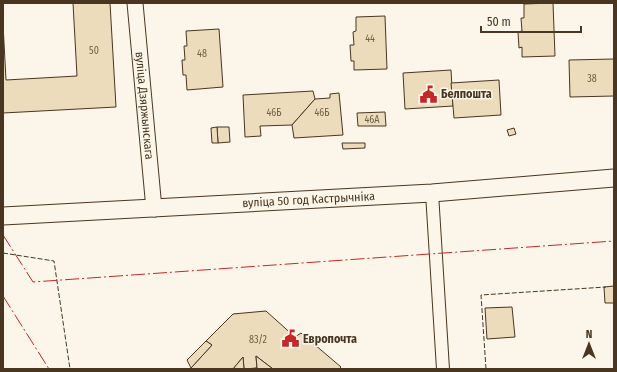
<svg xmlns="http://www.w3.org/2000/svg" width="617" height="372" viewBox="0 0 617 372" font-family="'Fira Sans Condensed',sans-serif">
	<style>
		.building { fill: #ecdcbc; stroke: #4a3520 }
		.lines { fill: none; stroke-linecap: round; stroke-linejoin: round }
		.minor-casing { stroke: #4a3520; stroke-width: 14 }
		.tertiary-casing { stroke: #4a3520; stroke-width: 17 }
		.secondary-casing { stroke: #4a3520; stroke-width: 19 }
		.minor { stroke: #fbf6e9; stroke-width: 12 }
		.tertiary { stroke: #fbf6e9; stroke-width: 15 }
		.secondary { stroke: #fbf6e9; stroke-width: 17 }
		.fence { stroke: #4a3520; stroke-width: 1; stroke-dasharray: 5 2; stroke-linecap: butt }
		.power { stroke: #c62828; stroke-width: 1; stroke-dasharray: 14 3 2 3; stroke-linecap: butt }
		.labels { text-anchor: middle; stroke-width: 3; stroke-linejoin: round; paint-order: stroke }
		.number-label { font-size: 10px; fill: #725f47 }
		.poi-label { font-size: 12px; font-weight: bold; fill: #4a3520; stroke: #fbf6e9; text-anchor: start }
		.street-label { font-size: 12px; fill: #4a3520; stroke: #fbf6e9 }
	</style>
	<rect width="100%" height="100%" fill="#fbf6e9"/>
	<g class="building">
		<polygon points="73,3 110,3 116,107 3,113 3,24 6,80 77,76"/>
		<polygon points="553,3 555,56 522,57 522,47 519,48 518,32 522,31 521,18 524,18 524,4"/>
		<polygon points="385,16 387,69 354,70 354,61 351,61 350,45 354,45 353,32 356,31 356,17"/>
		<polygon points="219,29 223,87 187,90 186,75 183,75 182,60 185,60 184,46 187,46 186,31"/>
		<polygon points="614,59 614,96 570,97 569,60"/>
		<polygon points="451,70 453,106 405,109 403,73"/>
		<polygon points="499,80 501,115 454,118 451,83"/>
		<polygon points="313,91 315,99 292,125 260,126 261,136 245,137 243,95"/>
		<polygon points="339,93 343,135 294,138 292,125 315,99 330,98 330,94"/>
		<polygon points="385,112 386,126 358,126 357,113"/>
		<polygon points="217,127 229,127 230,142 218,143"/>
		<polygon points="217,127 218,143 212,143 211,128"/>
		<polygon points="514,128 516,134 509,136 507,130"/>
		<polygon points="342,143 365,143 365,148 343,149"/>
		<polygon points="614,286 614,303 605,303 604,287"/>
		<polygon points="512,307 515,337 487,339 485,308"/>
		<polygon points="266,311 295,337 301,333 341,367 339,369 273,369 256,356 257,368 244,369 243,357 233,369 190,369 212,345 206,341 233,314"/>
		<polygon points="206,341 212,345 191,368 187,360"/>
		<polygon points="256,356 273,369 251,369 257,368"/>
		<polygon points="243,357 244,369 233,369"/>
	</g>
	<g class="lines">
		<defs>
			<polyline id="minor" points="432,193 443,369"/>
			<g id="tertiary">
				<path id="s1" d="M135,3L154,209"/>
			</g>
			<g id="secondary">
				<path id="s2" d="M3,216L432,193L614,178"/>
			</g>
		</defs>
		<use href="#minor" class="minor-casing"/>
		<use href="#tertiary" class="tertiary-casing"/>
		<use href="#secondary" class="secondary-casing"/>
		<use href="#minor" class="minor"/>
		<use href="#tertiary" class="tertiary"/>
		<use href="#secondary" class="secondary"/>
		<g class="fence">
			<polyline points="3,253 54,261 70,369"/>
			<polyline points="486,369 481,295 606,287"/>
		</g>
		<g class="power">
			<polyline points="3,235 33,282 614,241"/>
			<polyline points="3,296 49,369"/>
		</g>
	</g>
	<defs>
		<symbol id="civic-bare" viewBox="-9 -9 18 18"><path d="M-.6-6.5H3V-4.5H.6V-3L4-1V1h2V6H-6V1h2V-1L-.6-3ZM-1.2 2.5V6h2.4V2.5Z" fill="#c62828" stroke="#fbf6e9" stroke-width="2.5" paint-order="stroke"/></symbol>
	</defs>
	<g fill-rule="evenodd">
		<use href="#civic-bare" x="416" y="82" width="25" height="25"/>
		<use href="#civic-bare" x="278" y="326" width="25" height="25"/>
	</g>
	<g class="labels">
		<g class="number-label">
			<text x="370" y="42">44</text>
			<text x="94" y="54">50</text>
			<text x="202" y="57">48</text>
			<text x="592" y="82">38</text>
			<text x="274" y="116">46Б</text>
			<text x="322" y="116">46Б</text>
			<text x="372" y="123">46А</text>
			<text x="258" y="343">83/2</text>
		</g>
		<g class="poi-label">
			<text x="441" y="98">Белпошта</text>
			<text x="303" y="343">Европочта</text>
		</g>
		<g class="street-label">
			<text dy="4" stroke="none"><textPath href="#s1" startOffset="103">вуліца Дзяржынскага</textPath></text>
			<text dy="4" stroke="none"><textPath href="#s2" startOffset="306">вуліца 50 год Кастрычніка</textPath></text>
		</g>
	</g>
	<rect width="617" height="372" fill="none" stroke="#4a3520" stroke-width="8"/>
	<g transform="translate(589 344)" stroke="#fbf6e9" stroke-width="3" paint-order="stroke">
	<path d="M0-3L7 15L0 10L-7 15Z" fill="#4a3520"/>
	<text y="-6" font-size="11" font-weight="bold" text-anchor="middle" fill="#4a3520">N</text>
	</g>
	<path d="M481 26v6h100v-6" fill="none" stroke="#4a3520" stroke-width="2"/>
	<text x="487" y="26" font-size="12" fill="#4a3520" stroke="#fbf6e9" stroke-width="3" paint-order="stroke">50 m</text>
</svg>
